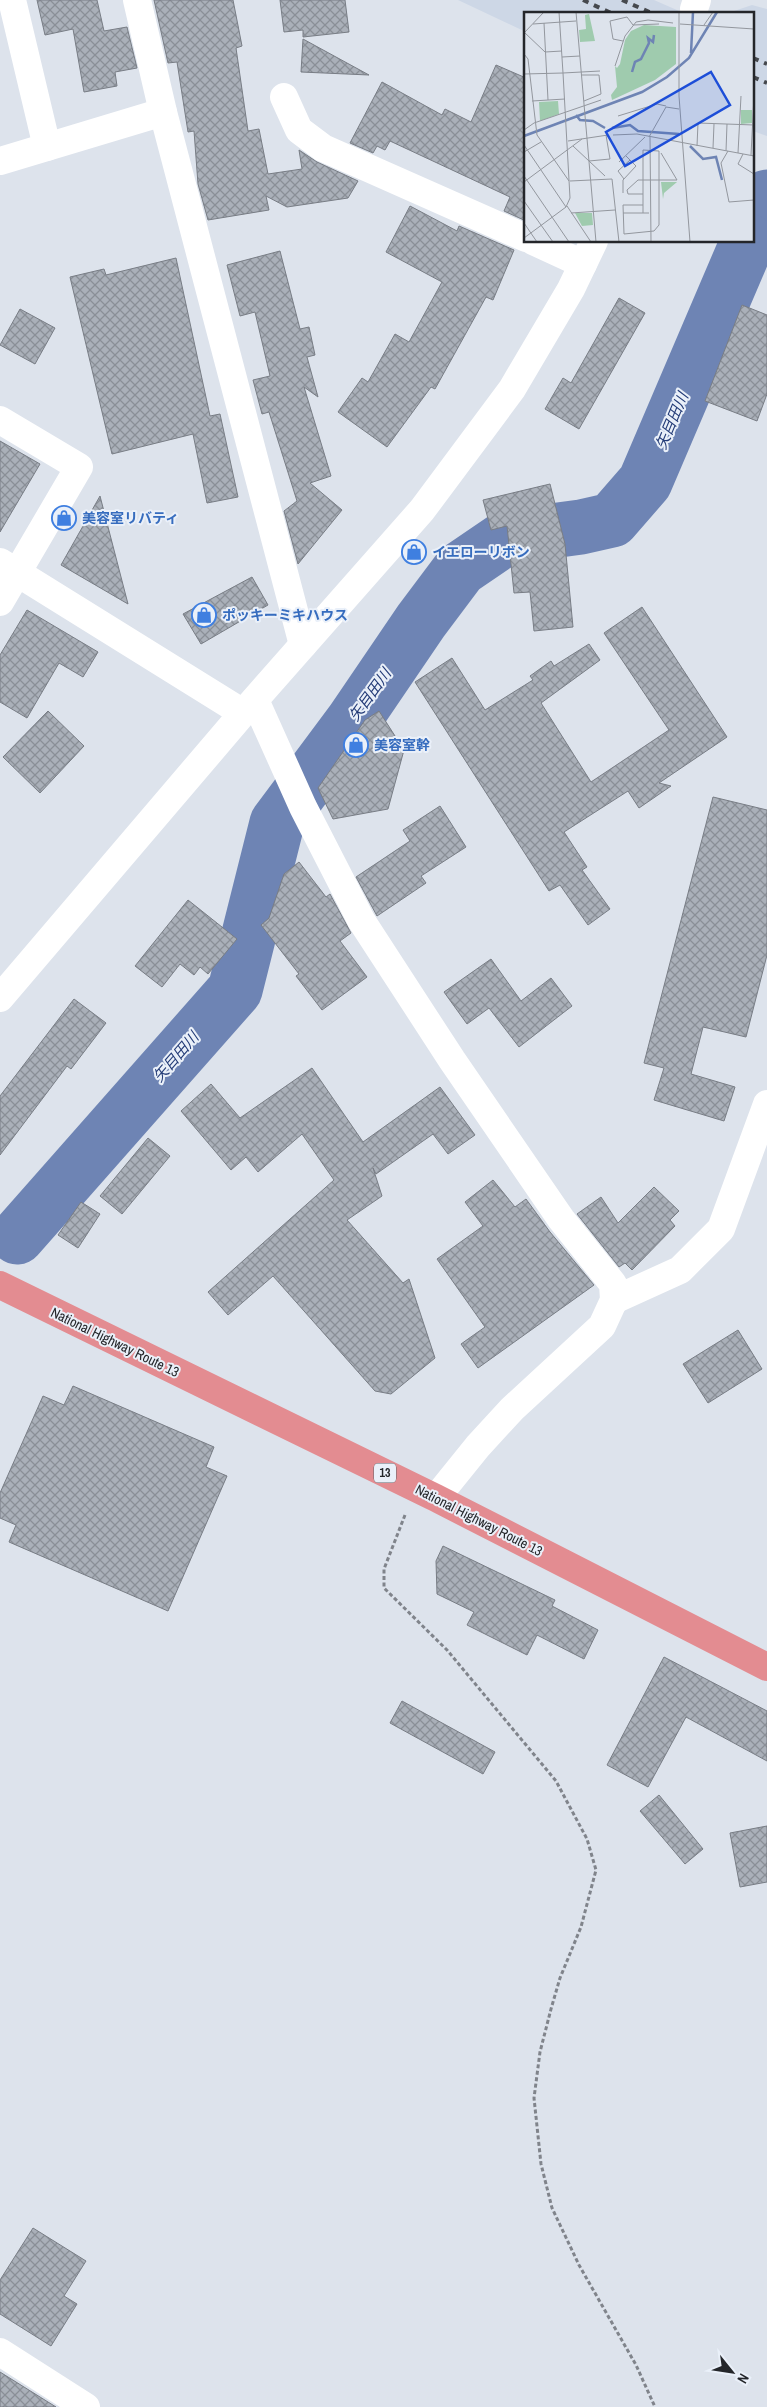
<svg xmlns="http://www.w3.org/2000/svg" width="767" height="2407" viewBox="0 0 767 2407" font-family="'Archivo Narrow','Noto Sans JP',sans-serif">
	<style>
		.built { fill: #cdd7e6 }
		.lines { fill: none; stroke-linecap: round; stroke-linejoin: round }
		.river { stroke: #6e84b4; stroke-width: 55 }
		.building { fill: url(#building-cross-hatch); stroke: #787d85 }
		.path { stroke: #80848b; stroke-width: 3; stroke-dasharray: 4 2.5; stroke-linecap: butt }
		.minor { stroke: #fff; stroke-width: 28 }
		.highway { stroke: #e38c91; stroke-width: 28 }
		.rail { stroke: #46494e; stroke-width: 4; stroke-dasharray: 6 6; stroke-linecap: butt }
		.labels { text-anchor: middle; stroke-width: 4; stroke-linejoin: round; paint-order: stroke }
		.shield { fill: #eaf0f9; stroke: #5f6368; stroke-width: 1 }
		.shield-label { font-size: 12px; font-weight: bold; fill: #24262a }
		.shop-label { font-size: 14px; font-weight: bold; fill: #366cbe; stroke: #eaf0f9; text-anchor: start }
		.street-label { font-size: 14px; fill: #24262a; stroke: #eaf0f9 }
		.water-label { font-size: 15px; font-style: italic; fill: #233b77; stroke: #eaf0f9 }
		.inset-river { fill: none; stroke: #6e84b4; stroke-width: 2.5 }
		.inset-road { fill: none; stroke: #93979e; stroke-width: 1 }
		.view { fill: #1d4ed8; fill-opacity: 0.15; stroke: #1d4ed8; stroke-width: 2.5 }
		.inset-edge { fill: none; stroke: #24262a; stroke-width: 2.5 }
	</style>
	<defs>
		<pattern id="building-cross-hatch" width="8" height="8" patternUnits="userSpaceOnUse" patternTransform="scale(1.25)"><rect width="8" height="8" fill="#aab0b9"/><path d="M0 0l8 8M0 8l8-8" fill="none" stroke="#8a8f97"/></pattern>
	</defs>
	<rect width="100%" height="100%" fill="#dde3ec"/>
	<g class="built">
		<polygon points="458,0 654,0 686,14 526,14 526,32"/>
		<polygon points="752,5 767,9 767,136 753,131 753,14 734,14 734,11"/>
	</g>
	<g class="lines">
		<g class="river">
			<polyline points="753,230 767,197"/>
			<polyline points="17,1237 235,990 277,823 353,721 421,621 460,569 507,537 581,527 612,520 645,482 748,241"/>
		</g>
	</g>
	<g class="building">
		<polygon points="37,0 97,0 104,31 127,27 137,68 115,72 117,86 84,92 73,29 45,35"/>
		<polygon points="154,0 233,0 242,46 236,48 248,131 259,129 268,174 302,169 299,150 317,162 358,181 348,198 287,207 266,196 269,210 208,220 198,184 194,131 188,132 177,62 168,63"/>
		<polygon points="280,0 345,0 349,32 303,37 303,30 284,32"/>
		<polygon points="303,39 369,75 301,72"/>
		<polygon points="496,65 526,78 526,221 504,211 510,197 390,141 385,150 377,146 373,153 350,143 382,82 442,115 445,109 471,122"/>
		<polygon points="410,206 457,231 459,226 514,250 493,300 486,297 435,389 431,387 387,447 338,412 362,378 368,382 395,334 409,342 442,282 386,252"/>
		<polygon points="280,251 300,329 309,327 315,355 307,357 318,397 304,387 331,476 310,483 342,510 298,564 284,511 297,501 269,412 262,414 253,380 270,376 255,312 240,316 227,265"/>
		<polygon points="176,258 210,416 220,414 238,497 207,503 193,434 112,454 70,277 104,269 106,275"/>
		<polygon points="619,298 645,313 579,429 545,409 563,378 571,383"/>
		<polygon points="742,305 767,315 767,394 757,421 705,401"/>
		<polygon points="20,309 55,328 35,364 0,345"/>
		<polygon points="0,441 40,464 0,532"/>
		<polygon points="550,484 565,544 573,627 534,631 530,592 514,593 507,526 491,530 483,500"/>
		<polygon points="100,496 128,604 61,565"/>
		<polygon points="252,577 268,605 201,644 183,614"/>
		<polygon points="642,607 727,737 659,783 671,786 639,808 628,791 564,832 587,867 582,870 610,909 588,925 560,885 549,891 415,682 452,658 485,710 533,680 530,676 551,661 554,666 589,644 600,660 541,703 591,782 669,730 604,633"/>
		<polygon points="27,610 98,652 83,677 59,663 27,718 0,702 0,655"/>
		<polygon points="48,711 84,746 40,793 3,757"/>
		<polygon points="379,711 404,750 388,809 333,819 318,788 365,720"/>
		<polygon points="713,797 767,810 767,955 746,1037 703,1027 691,1074 735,1087 724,1121 654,1100 664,1068 644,1063"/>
		<polygon points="440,806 466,847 421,876 426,883 377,916 356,877 410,841 403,830"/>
		<polygon points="299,862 326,897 330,894 351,933 340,941 367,977 322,1010 296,976 299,974 261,925 269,918 284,874"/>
		<polygon points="188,900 237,939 208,974 200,967 194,975 180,964 162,987 135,966"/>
		<polygon points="491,959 521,1001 551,978 572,1006 519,1047 489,1008 467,1024 444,992"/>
		<polygon points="74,999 106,1023 71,1069 67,1066 0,1155 0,1096"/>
		<polygon points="312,1068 363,1142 440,1087 475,1135 448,1154 433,1134 376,1174 373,1168 382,1196 347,1220 403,1283 409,1279 435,1358 391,1394 375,1391 273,1276 228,1315 208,1292 334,1180 302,1134 258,1172 246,1157 231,1170 181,1111 211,1084 240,1118"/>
		<polygon points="148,1138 170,1156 122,1214 100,1196"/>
		<polygon points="493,1180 515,1207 526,1199 550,1232 594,1285 478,1368 461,1344 485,1327 437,1259 483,1226 465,1202"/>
		<polygon points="654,1187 679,1211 670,1220 675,1226 632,1270 625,1263 619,1267 577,1214 601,1197 618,1223"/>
		<polygon points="81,1202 100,1214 78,1248 58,1235"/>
		<polygon points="738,1330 762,1369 708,1403 683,1364"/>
		<polygon points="73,1386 214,1447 206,1467 227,1476 168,1611 9,1542 16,1525 0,1518 0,1493 43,1396 64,1405"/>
		<polygon points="443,1546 555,1600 552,1606 598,1630 584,1659 537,1635 527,1655 467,1625 474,1612 437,1594 436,1561"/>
		<polygon points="664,1657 767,1711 767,1761 686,1717 648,1787 607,1765"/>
		<polygon points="402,1701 495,1752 483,1774 390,1723"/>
		<polygon points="659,1795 703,1849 685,1864 640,1811"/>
		<polygon points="767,1826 767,1882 740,1887 730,1833"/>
		<polygon points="33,2228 86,2261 64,2296 77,2304 51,2346 0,2314 0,2280"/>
		<polygon points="0,2372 56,2407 0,2407"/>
	</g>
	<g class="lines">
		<polyline class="path" points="405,1515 384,1569 384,1588 447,1650 556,1781 587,1839 596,1870 581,1927 560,1978 551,2009 540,2052 534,2098 541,2164 552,2208 579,2265 636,2365 655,2407"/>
		<g class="minor">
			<polyline points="12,0 47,147"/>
			<polyline points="137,0 163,112 303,645"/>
			<polyline points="694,9 697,0"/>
			<polyline points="284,97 299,130 323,148 526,238"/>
			<polyline points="0,161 163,112"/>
			<polyline points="533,241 583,264"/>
			<polyline points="0,420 79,467 0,602"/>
			<polyline points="0,562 243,713"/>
			<polyline points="255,700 303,807 361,920 452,1060 561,1219 613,1284 614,1300 602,1326 512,1409 478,1446 436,1498"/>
			<polyline points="0,998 243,713 422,510 512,389 571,289 594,241"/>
			<polyline points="614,1300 680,1270 721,1229 767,1104"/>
			<polyline points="0,2352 86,2407"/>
		</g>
		<polyline class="highway" points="0,1285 436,1498 767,1667"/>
		<g class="rail">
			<polyline points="583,0 613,14"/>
			<polyline points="622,0 654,14"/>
			<polyline points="753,58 767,64"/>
			<polyline points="753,77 767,83"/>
		</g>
	</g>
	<defs>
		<symbol id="shop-ring" viewBox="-11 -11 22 22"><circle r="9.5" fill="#eaf0f9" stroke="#3f7fe0" stroke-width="1.5"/><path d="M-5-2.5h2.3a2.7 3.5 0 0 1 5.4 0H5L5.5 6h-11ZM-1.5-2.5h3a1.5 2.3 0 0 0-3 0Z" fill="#3f7fe0"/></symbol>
	</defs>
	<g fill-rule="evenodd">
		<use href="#shop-ring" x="50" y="504" width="28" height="28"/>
		<use href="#shop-ring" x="400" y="538" width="28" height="28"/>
		<use href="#shop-ring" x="190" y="601" width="28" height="28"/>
		<use href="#shop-ring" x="342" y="731" width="28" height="28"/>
	</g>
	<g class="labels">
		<rect class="shield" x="374" y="1463.5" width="22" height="19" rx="4"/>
		<g class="shield-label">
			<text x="385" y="1477">13</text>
		</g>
		<g class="shop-label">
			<text x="82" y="523">美容室リバティ</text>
			<text x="432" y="557">イエローリボン</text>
			<text x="222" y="620">ポッキーミキハウス</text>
			<text x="374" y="750">美容室幹</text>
		</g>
		<g class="street-label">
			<text transform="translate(115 1342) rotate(26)" y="5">National Highway Route 13</text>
			<text transform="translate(479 1520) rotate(27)" y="5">National Highway Route 13</text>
		</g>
		<g class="water-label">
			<text transform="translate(672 421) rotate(-67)" y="5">矢目田川</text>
			<text transform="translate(370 695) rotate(-54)" y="5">矢目田川</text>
			<text transform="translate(176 1057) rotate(-49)" y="5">矢目田川</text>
		</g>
	</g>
	<g transform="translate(524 12)">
		<rect width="230" height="230" fill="#dde3ec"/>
		<path d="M65,2L71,29L56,30L55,18L62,17L61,3ZM120,13L152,15V52L131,68L88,88L87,83L93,75L91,54L93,56L96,52L101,28L107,19ZM34,89L35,102L16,109L15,90ZM217,98H228V111L217,112ZM137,170H153L140,181L139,187ZM51,201H68L69,213L58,214Z" fill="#9fcbae"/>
		<path class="inset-river" d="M167,41L169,0M108,60L111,50L117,47L125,31L124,26L129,30L130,23M52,103L56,108L69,109L81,116M88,116L106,113L114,119L155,122M0,124L118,80L143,65L165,46L193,0M166,134L179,147L192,145L198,168"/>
		<path class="inset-road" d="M35,0L39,61L76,59M52,0L72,230M155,0V84L166,230M20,11L24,88M9,12L52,9M156,12L230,17M109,13L135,12M180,13L189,0M0,20L21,40L38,39M0,21L20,0M99,29L89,27L86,9L103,5L109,13M0,42L4,47L13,123L45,169M38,45L56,44M91,54L101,24L112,10L124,8L149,11M0,62L39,61L46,186L42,195L0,226M57,63H75L77,82L60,89M8,89L41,87M94,104L133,92L142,94M0,118L10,111L77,88M89,123L113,122L230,144M125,125L142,95L155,97M126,125L127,230M44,129L84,123M0,133L42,195M49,134L81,164M173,134L174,111L230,113M189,136L190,112M202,139L203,112M204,139L197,151L205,190L230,188M0,140L17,130M214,141L217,84M219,142L214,152L230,162M227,143L230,84M65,149L86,147L82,123M95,150L121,125M0,164L45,230M100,167L94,159L106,148M46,169L88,167L95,230M0,170L58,127M99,181V168L112,154L102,144M119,182H104L103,178L114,168H153L137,141M0,189L29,230M43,194L67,230M47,201L91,198M99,201H125M119,201V193H99L100,222L130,219L135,213V139L119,138V193M0,211L13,230"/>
		<path class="view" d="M187,60L206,93L101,154L82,120Z"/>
		<rect width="230" height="230" class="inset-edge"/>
	</g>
	<g transform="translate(732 2372) rotate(120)" stroke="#eaf0f9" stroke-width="4" paint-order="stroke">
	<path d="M0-4L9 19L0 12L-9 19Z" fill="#24262a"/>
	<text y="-8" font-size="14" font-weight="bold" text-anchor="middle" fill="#24262a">N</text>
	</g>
</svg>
